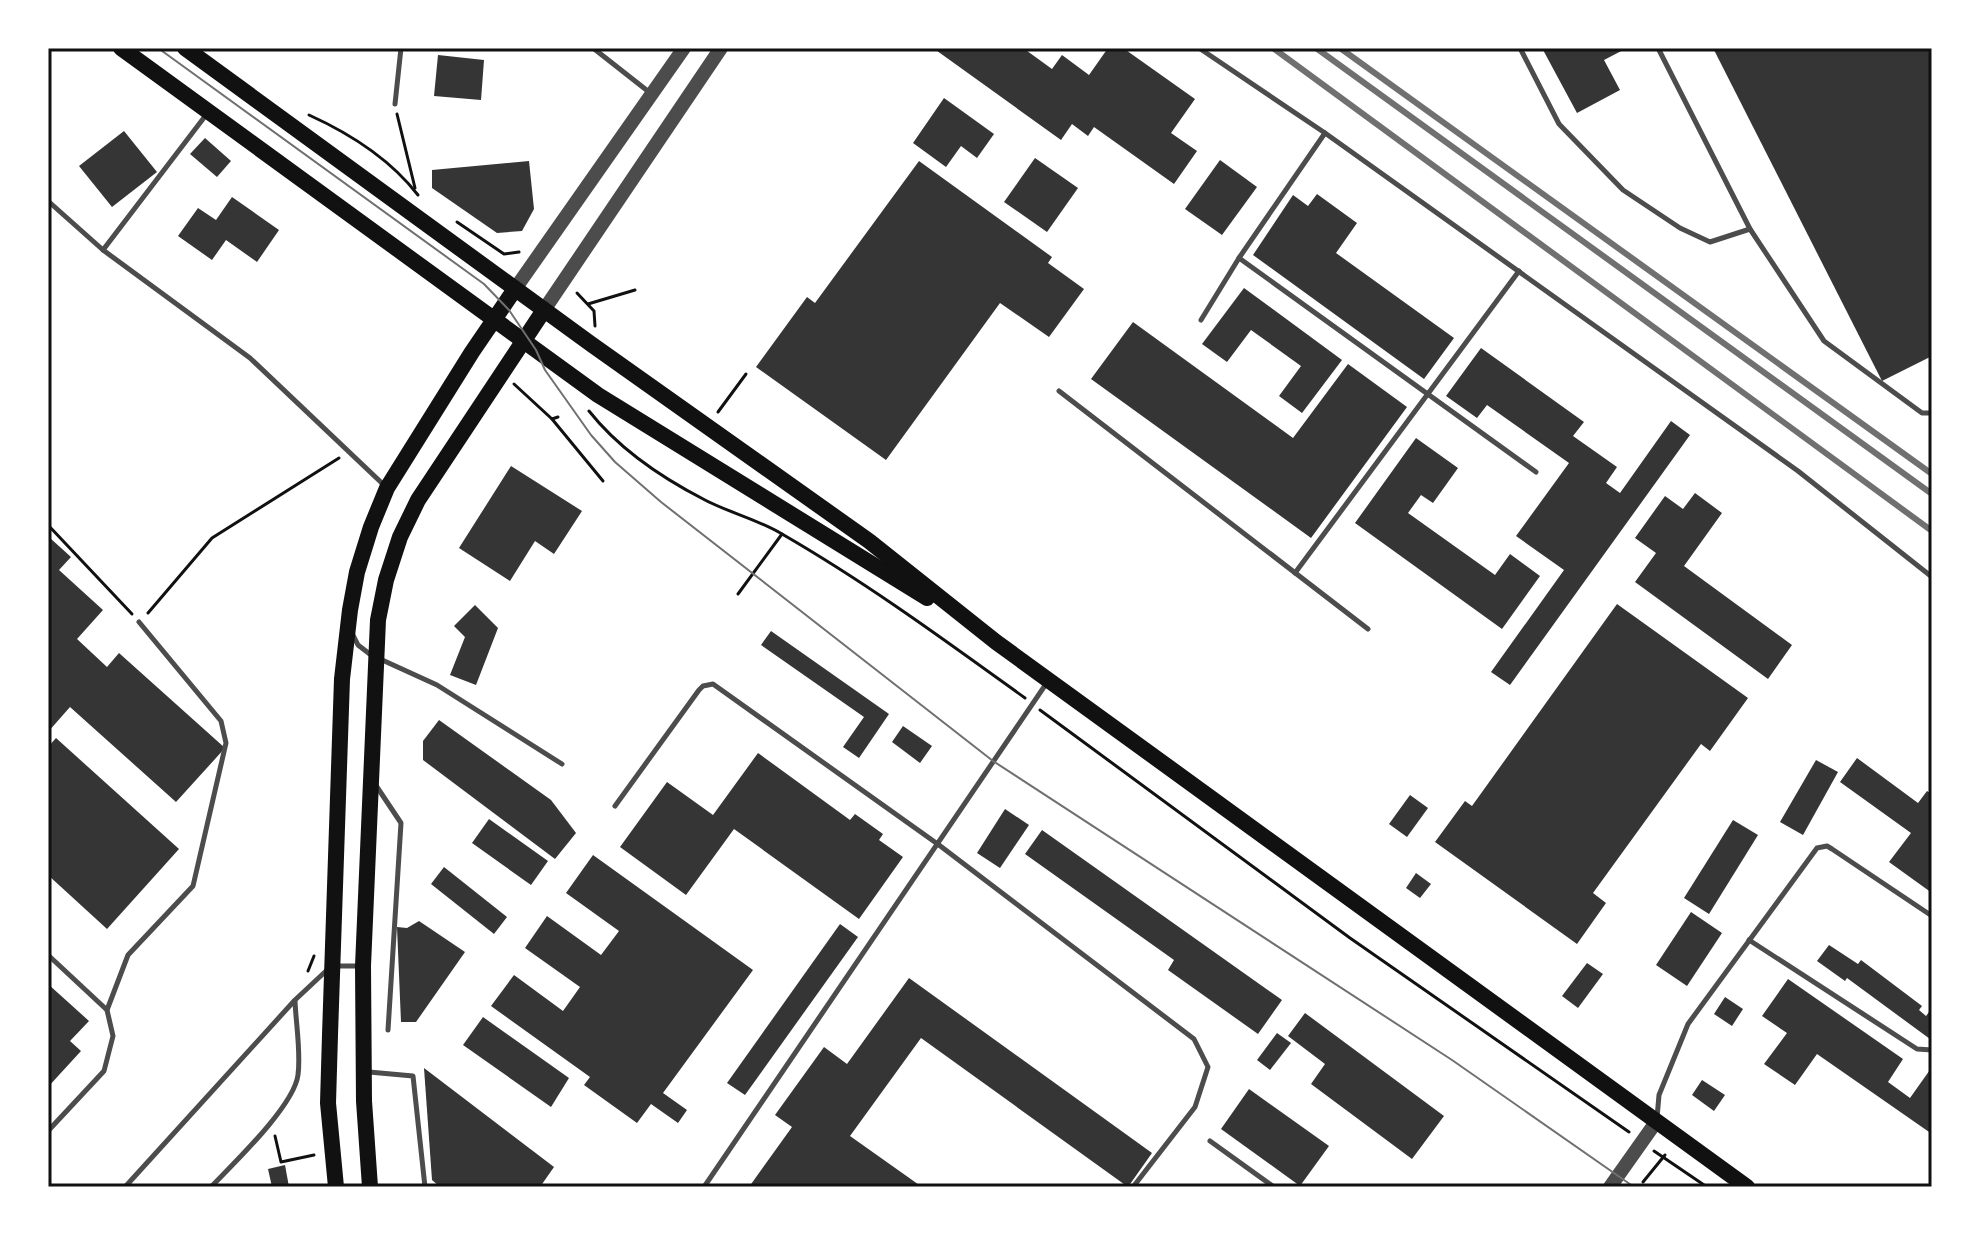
<svg xmlns="http://www.w3.org/2000/svg" width="1980" height="1235" viewBox="0 0 1980 1235" font-family="'Roboto Condensed',sans-serif">
	<style>
		.building { fill: #353535 }
		.lines { fill: none; stroke-linecap: round; stroke-linejoin: round }
		.path { stroke: #111; stroke-width: 3 }
		.service { stroke: #4c4c4c; stroke-width: 5 }
		.tertiary { stroke: #4c4c4c; stroke-width: 14 }
		.secondary { stroke: #111; stroke-width: 16 }
		.tram { stroke: #707070; stroke-width: 2 }
		.rail { stroke: #707070; stroke-width: 6 }
		.neatline { fill: none; stroke: #111; stroke-width: 3 }
	</style>
	<rect width="100%" height="100%" fill="#fff"/>
	<g class="building">
		<polygon points="933,48 1023,48 1052,69 1062,55 1089,75 1108,48 1123,48 1195,99 1171,133 1197,151 1174,184 1094,127 1088,136 1072,124 1061,140"/>
		<polygon points="1542,48 1627,48 1604,60 1620,90 1577,113"/>
		<polygon points="1713,48 1932,48 1932,356 1882,381"/>
		<polygon points="438,55 484,60 481,100 434,96"/>
		<polygon points="944,98 994,134 977,158 961,146 946,167 913,143"/>
		<polygon points="124,131 157,172 112,207 79,166"/>
		<polygon points="205,138 231,161 217,177 190,154"/>
		<polygon points="1035,158 1078,188 1047,232 1004,202"/>
		<polygon points="1220,160 1257,187 1222,235 1185,209"/>
		<polygon points="529,161 534,209 522,231 497,233 432,188 432,170"/>
		<polygon points="919,161 1052,257 1048,263 1084,289 1049,337 1000,303 886,460 756,367 807,297 815,303"/>
		<polygon points="1317,194 1357,223 1336,253 1454,338 1424,379 1253,255 1293,195 1308,206"/>
		<polygon points="232,197 279,230 257,262 226,240 212,260 178,236 198,208 216,220"/>
		<polygon points="1244,288 1342,360 1302,413 1279,396 1301,366 1251,330 1227,362 1202,344"/>
		<polygon points="1133,322 1293,438 1348,364 1407,407 1311,538 1091,379"/>
		<polygon points="1481,348 1584,422 1573,436 1617,467 1606,483 1620,493 1671,421 1690,435 1510,685 1491,672 1564,570 1516,536 1569,463 1487,405 1477,418 1446,396"/>
		<polygon points="1416,438 1458,468 1433,503 1421,495 1408,513 1495,575 1510,554 1540,576 1502,629 1355,523"/>
		<polygon points="511,466 582,511 554,554 535,541 510,581 459,548"/>
		<polygon points="1695,493 1722,513 1684,566 1792,645 1768,679 1635,582 1656,553 1635,538 1665,496 1683,509"/>
		<polygon points="50,538 71,557 59,570 103,610 77,639 107,667 119,653 225,748 176,802 70,707 48,732 48,541"/>
		<polygon points="1617,604 1748,698 1710,751 1701,744 1593,893 1606,903 1577,944 1435,842 1465,801 1472,806"/>
		<polygon points="475,605 498,628 476,685 450,675 465,637 454,626"/>
		<polygon points="771,631 889,714 859,758 843,747 864,717 761,645"/>
		<polygon points="439,720 551,800 576,833 555,859 423,760 423,741"/>
		<polygon points="903,726 932,746 920,763 892,742"/>
		<polygon points="56,738 179,849 107,929 48,875 48,747"/>
		<polygon points="758,753 850,820 855,814 883,834 879,840 903,857 859,919 734,829 686,895 620,847 667,782 713,815"/>
		<polygon points="1857,758 1918,803 1927,791 1932,794 1932,893 1889,862 1911,833 1840,782"/>
		<polygon points="1816,760 1838,772 1803,835 1780,822"/>
		<polygon points="1410,795 1428,808 1407,837 1389,824"/>
		<polygon points="1005,809 1029,825 1000,868 977,853"/>
		<polygon points="489,819 548,861 531,885 472,843"/>
		<polygon points="1733,820 1758,835 1709,914 1684,898"/>
		<polygon points="1042,830 1282,1000 1258,1034 1168,970 1174,960 1025,854"/>
		<polygon points="593,855 753,970 663,1093 687,1110 678,1123 651,1104 637,1123 584,1085 590,1077 491,1006 514,975 563,1011 580,987 525,948 547,916 601,955 619,931 566,893"/>
		<polygon points="444,867 507,917 494,934 431,884"/>
		<polygon points="1416,873 1431,884 1420,898 1406,888"/>
		<polygon points="1691,912 1722,933 1687,986 1656,965"/>
		<polygon points="419,921 465,952 416,1022 401,1022 397,927 407,928"/>
		<polygon points="840,924 858,937 745,1095 727,1083"/>
		<polygon points="1829,945 1858,964 1861,960 1922,1006 1919,1010 1926,1016 1932,1008 1932,1035 1930,1039 1847,978 1845,981 1817,961"/>
		<polygon points="1587,963 1603,974 1578,1008 1562,996"/>
		<polygon points="909,978 1152,1153 1128,1187 921,1038 850,1136 922,1187 749,1187 792,1127 775,1115 824,1047 847,1064"/>
		<polygon points="1788,979 1903,1059 1888,1082 1910,1098 1932,1067 1932,1134 1817,1054 1795,1085 1764,1064 1787,1033 1762,1016"/>
		<polygon points="48,984 89,1021 70,1041 81,1051 48,1087"/>
		<polygon points="1725,997 1743,1009 1732,1026 1714,1014"/>
		<polygon points="1305,1013 1444,1116 1412,1159 1311,1084 1325,1064 1288,1036"/>
		<polygon points="483,1017 569,1078 551,1107 463,1045"/>
		<polygon points="1277,1033 1291,1043 1270,1070 1257,1060"/>
		<polygon points="424,1068 554,1167 540,1187 440,1187 432,1180"/>
		<polygon points="1702,1080 1725,1095 1714,1111 1692,1095"/>
		<polygon points="1249,1089 1329,1146 1300,1186 1221,1129"/>
		<polygon points="285,1165 289,1187 272,1187 268,1169"/>
	</g>
	<g class="lines">
		<g class="path">
			<polyline points="397,114 415,188"/>
			<path d="M309,115C351,134 390,159 418,195"/>
			<polyline points="457,222 504,254 519,252"/>
			<polyline points="577,293 594,311 595,326"/>
			<polyline points="588,304 635,290"/>
			<polyline points="514,384 552,419 558,417"/>
			<path d="M589,411C619,449 662,478 705,500C730,513 757,519 782,534C867,583 946,641 1025,698"/>
			<polyline points="718,412 746,374"/>
			<polyline points="552,419 603,481"/>
			<polyline points="48,525 132,614"/>
			<polyline points="738,594 782,534"/>
			<polyline points="148,613 212,538 339,458"/>
			<polyline points="1040,710 1350,938 1629,1132"/>
			<polyline points="308,971 314,956"/>
			<polyline points="275,1136 281,1162 314,1155"/>
			<polyline points="1654,1151 1707,1187"/>
			<polyline points="1643,1182 1665,1155"/>
		</g>
		<g class="service">
			<polyline points="593,48 649,92"/>
			<polyline points="1199,48 1325,133 1798,471 1932,577"/>
			<polyline points="1520,48 1559,124 1623,190 1680,228 1710,242 1750,229"/>
			<polyline points="1658,48 1750,229 1824,341 1922,413 1932,413"/>
			<polyline points="395,104 401,48"/>
			<polyline points="48,201 103,250 250,358 386,487"/>
			<polyline points="103,250 206,115"/>
			<polyline points="1239,258 1536,472"/>
			<polyline points="1201,320 1239,258 1325,133"/>
			<polyline points="1059,391 1368,629"/>
			<polyline points="1295,573 1519,271"/>
			<polyline points="352,633 358,645 371,655"/>
			<polyline points="380,659 437,685 562,764"/>
			<polyline points="375,784 401,823 388,1030"/>
			<polyline points="615,806 699,690 703,686 713,684 939,845 1194,1039 1208,1067 1195,1107 1133,1187"/>
			<polyline points="1749,940 1917,1049 1932,1050"/>
			<polyline points="48,955 107,1010 113,1036 104,1071 48,1131"/>
			<polyline points="334,966 360,966"/>
			<polyline points="107,1010 128,955 193,886 226,743 221,721 139,622"/>
			<polyline points="369,1072 413,1076 425,1187"/>
			<polyline points="1657,1118 1659,1095 1688,1024 1817,848 1827,846 1832,849 1932,916"/>
			<polyline points="1210,1141 1274,1187"/>
			<polyline points="125,1187 295,1000 326,971"/>
			<path d="M211,1187C233,1164 294,1106 298,1075C301,1052 296,1025 295,1001"/>
			<polyline points="704,1187 1046,684"/>
		</g>
		<g class="tertiary">
			<polyline points="515,289 684,48"/>
			<polyline points="544,310 721,48"/>
			<polyline points="1610,1187 1656,1122"/>
		</g>
		<g class="secondary">
			<polyline points="121,48 598,395 927,598"/>
			<polyline points="185,48 591,344 869,541 996,642 1747,1187"/>
			<polyline points="336,1187 328,1103 330,1035 342,679 350,610 357,572 371,527 387,488 472,352 515,289"/>
			<polyline points="370,1187 364,1101 363,966 378,620 386,580 400,537 418,500 544,310"/>
		</g>
		<polyline class="tram" points="158,48 484,284 509,310 536,350 545,370 591,435 615,462 661,502 993,761 1452,1060 1634,1187"/>
		<g class="rail">
			<polyline points="1273,48 1932,531"/>
			<polyline points="1316,48 1932,494"/>
			<polyline points="1340,48 1932,474"/>
		</g>
	</g>
	<rect width="1980" height="1235" fill="none" stroke="#ffffff" stroke-width="100"/>
	<rect x="50" y="50" width="1880" height="1135" class="neatline"/>
</svg>
